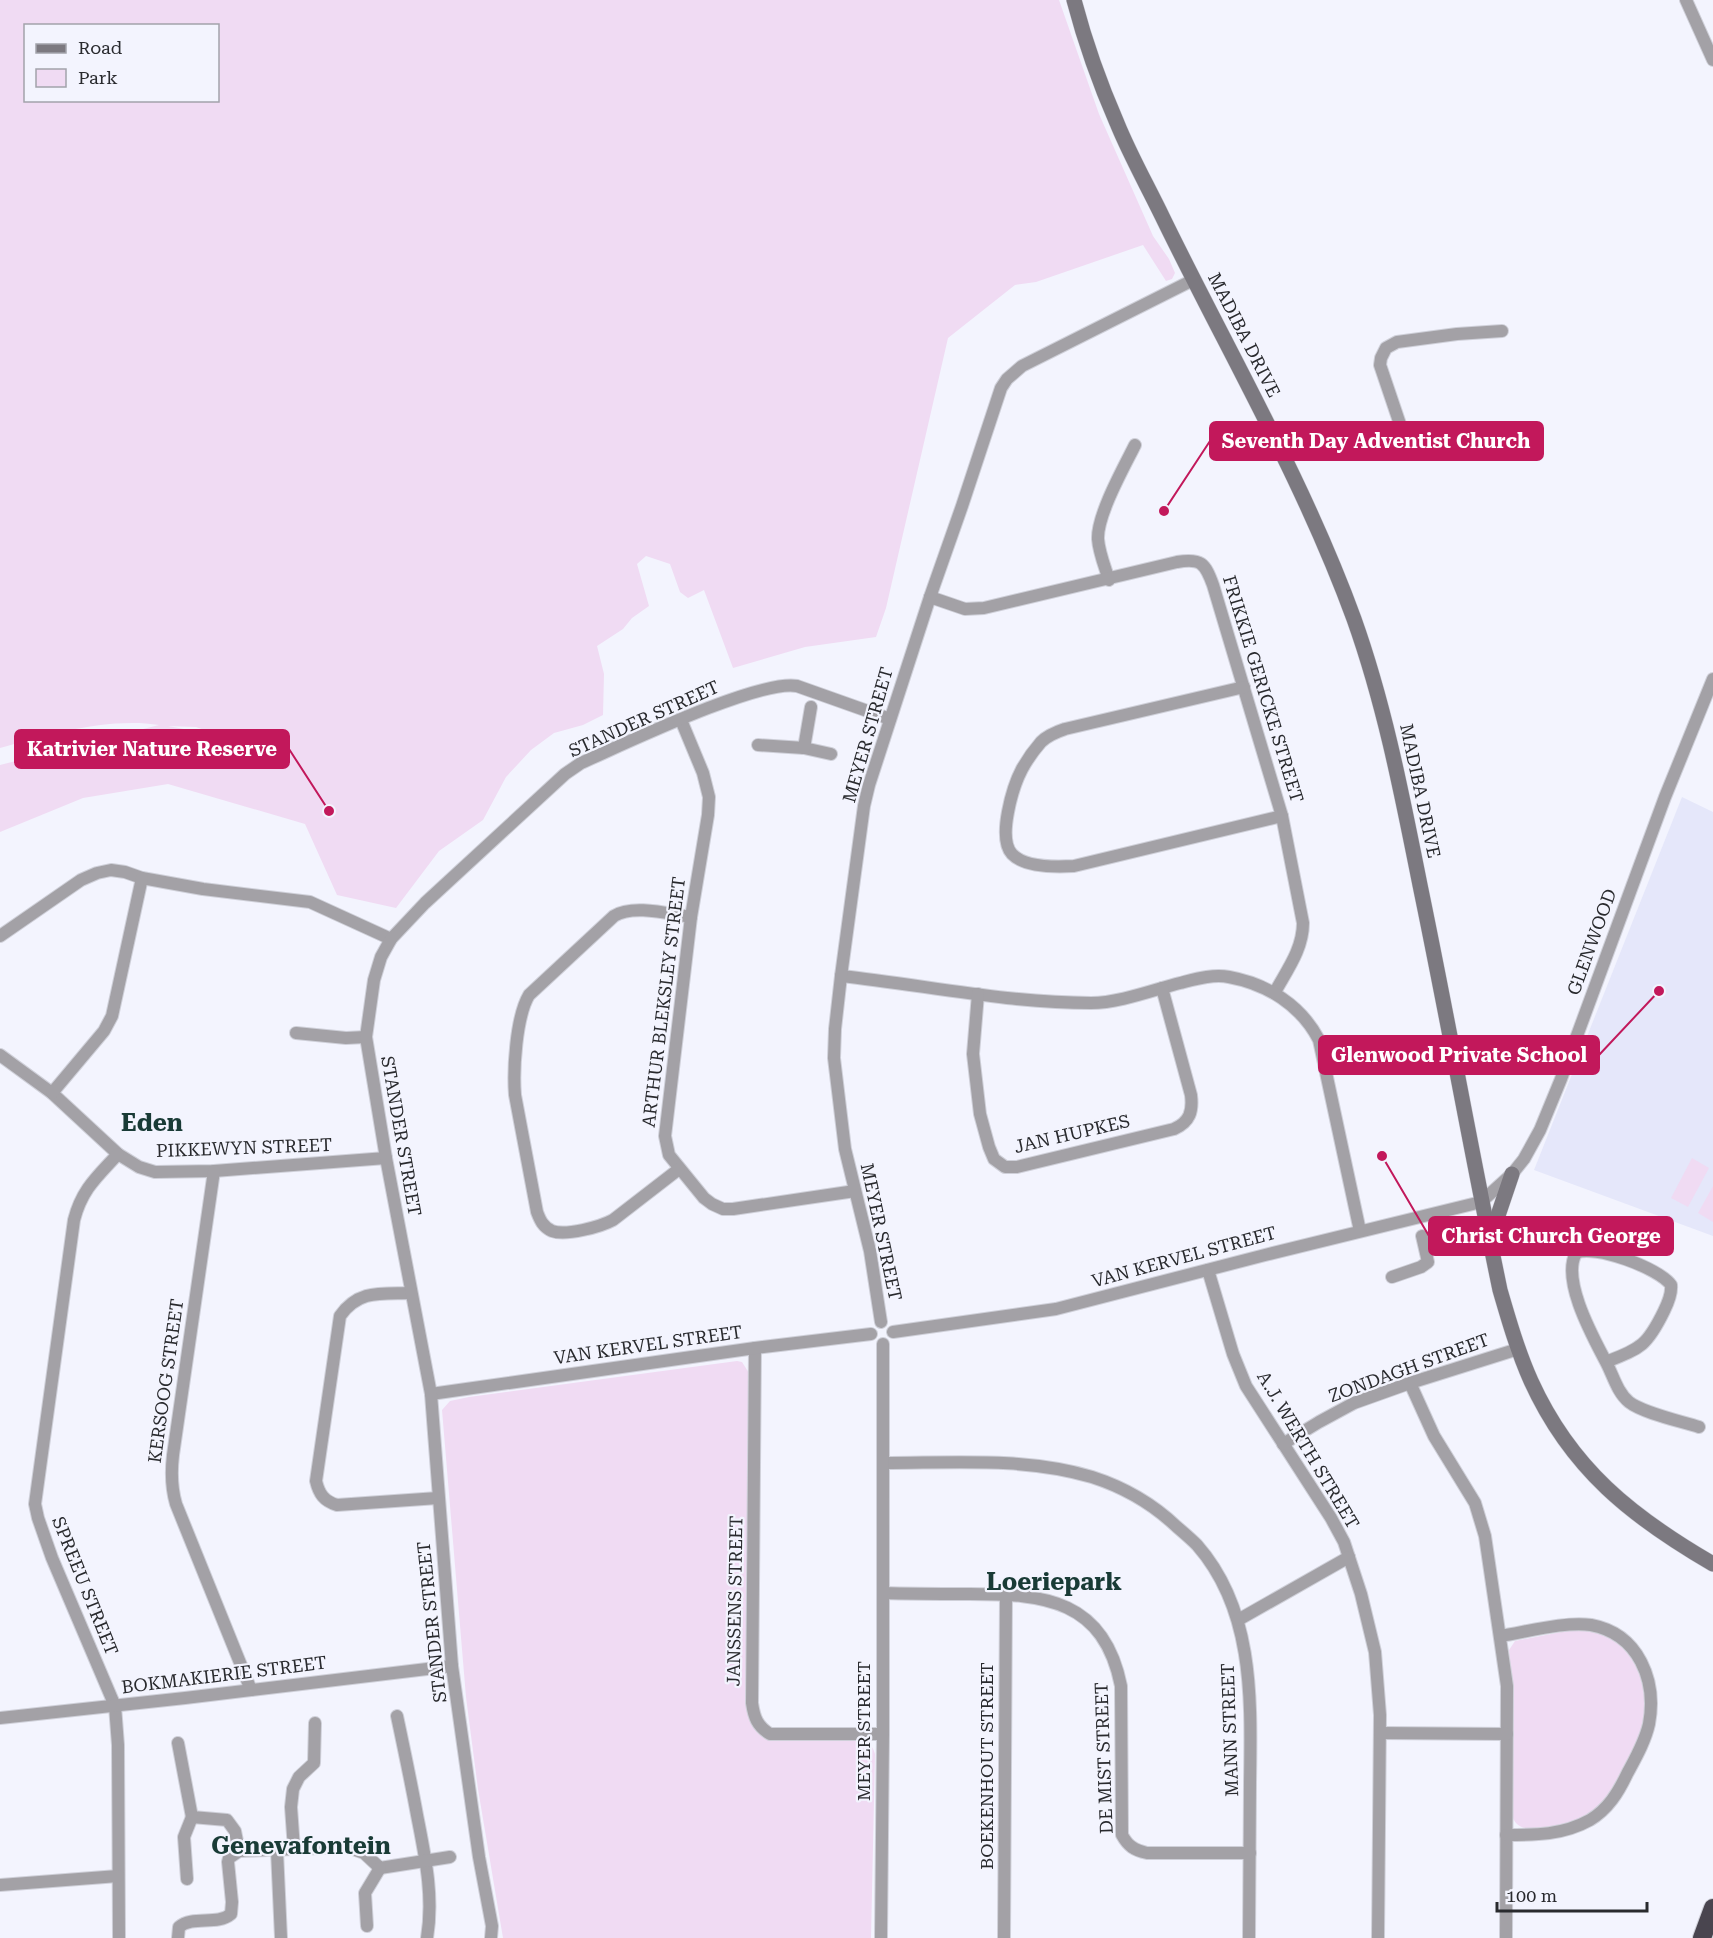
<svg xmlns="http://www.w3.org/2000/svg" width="1713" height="1938" viewBox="0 0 1713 1938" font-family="'Roboto Serif',serif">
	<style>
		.built { fill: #e5e7fa }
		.green { fill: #f0dbf3; fill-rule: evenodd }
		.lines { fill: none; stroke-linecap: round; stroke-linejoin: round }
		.street-casing { stroke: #cfd0d9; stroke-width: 14 }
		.secondary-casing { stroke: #cfd0d9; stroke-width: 16 }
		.highway-casing { stroke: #cfd0d9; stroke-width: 20 }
		.street { stroke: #a3a1a6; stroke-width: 12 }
		.secondary { stroke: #7c7980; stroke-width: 15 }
		.highway { stroke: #49454f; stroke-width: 18 }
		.labels { text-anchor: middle; stroke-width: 4.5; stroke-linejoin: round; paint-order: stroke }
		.street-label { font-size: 18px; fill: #292a2e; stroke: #f3f4fe }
		.district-label { font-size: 24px; font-weight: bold; fill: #193b36; stroke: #f3f4fe }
		.leader { fill: none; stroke: #c2185b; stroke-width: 2 }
		.callout-dot { fill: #c2185b; stroke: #f3f4fe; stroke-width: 2 }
		.callout { fill: #c2185b; stroke: #c2185b; stroke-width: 2 }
		.callout-label { font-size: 20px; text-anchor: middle; font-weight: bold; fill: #fff }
	</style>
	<rect width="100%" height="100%" fill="#f3f4fe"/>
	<polygon class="built" points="1682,797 1713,812 1713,1236 1534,1170"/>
	<g class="green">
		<path d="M0,0H1059L1099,114L1153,236L1169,259L1175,273L1172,279L1166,281L1143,245L1036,282L1015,285L948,338L886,608L876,637L805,647L733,668L704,590L688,598L680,592L670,564L646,556L637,564L649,606L632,618L623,629L597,646L604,674L603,715L583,725L554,733L531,750L506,777L483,820L439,851L396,908L337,895L305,824L168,784L83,798L0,832V765L159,725C111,717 47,734 0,748ZM26,26H218V100H26ZM168,726L196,727L221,736Z"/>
		<polygon points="1692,1158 1709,1168 1688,1207 1671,1198"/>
		<polygon points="1713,1186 1713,1222 1698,1213"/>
		<path d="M737,1361L742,1362L749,1373L748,1715C751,1726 757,1733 768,1738L858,1739C868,1741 872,1744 875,1754L871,1938H503L478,1789L466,1697L442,1410L450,1401L469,1397Z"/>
		<path d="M1577,1629C1627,1630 1652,1679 1643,1724C1640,1740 1629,1755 1622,1770C1613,1786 1606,1803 1590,1814C1575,1824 1555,1829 1538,1829C1526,1829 1517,1829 1512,1816L1513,1699L1509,1650L1515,1641Z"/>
	</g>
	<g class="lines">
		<defs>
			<g id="street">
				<polyline points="1686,0 1713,60"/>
				<polyline points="1403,433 1380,365 1381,358 1386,348 1397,342 1457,334 1502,331"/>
				<path d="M1109,580C1105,567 1099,553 1098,539C1097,515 1124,467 1135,445"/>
				<path d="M930,597L965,609L984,608L1177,562C1201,558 1205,563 1213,585L1282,816L1303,923C1303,949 1287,970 1275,992"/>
				<path d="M1244,687L1065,729C1056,732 1048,735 1041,742C1034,750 1027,760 1022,769C1013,786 997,838 1012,854C1025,868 1057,867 1074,866L1282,816"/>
				<polyline points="681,720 703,773 709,797 708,815 691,917 665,1136 669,1155 704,1198 712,1204 723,1209 733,1209 855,1191"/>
				<polyline points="758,745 804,748 831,754"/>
				<polyline points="804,748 811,707"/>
				<polyline points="0,936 81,880 97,873 111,870 125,872 142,878 203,889 310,902 391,939"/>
				<path d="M841,976C924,985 1007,1003 1091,1003C1119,1003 1153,990 1180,983C1196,979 1213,974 1229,977C1267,984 1301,1005 1319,1040L1360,1231"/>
				<path d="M978,994L973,1054L980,1114L989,1147L994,1159L1005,1167H1017L1174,1129C1190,1122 1193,1111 1191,1095L1162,988"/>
				<polyline points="296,1033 346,1038 366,1037"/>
				<polyline points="0,1055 52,1093 118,1154 139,1167 155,1172 214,1171 386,1158"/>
				<polyline points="52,1093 104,1031 112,1016 142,878"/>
				<path d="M118,1154C97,1177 82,1189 74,1220L35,1504L38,1518L52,1558L115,1706L118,1745L119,1938"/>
				<path d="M679,1169L613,1220C600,1227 566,1236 552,1231C543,1227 540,1220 537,1212L515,1095C513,1070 516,1017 529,995L614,916C633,904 669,914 691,917"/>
				<path d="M214,1171L173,1455C171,1472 171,1487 176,1504L251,1690"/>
				<polyline points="1208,1270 1233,1354 1246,1386 1331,1518 1344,1542 1361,1594 1375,1652 1380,1715 1378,1938"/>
				<polyline points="1392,1277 1421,1267 1428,1262 1422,1236"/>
				<path d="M411,1293C382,1294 359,1289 340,1316L316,1481C319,1494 324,1501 337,1505L438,1498"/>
				<polyline points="881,1322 870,1251 845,1149 834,1058 835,1029 841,976 864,806 869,785 930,597 962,506 1001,388 1007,379 1022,366 1193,280"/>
				<polyline points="893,1332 1056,1309 1265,1255 1481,1202 1512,1174 1524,1159 1540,1130 1561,1079 1665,797 1713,679"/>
				<path d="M755,1348L752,1703C754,1717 757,1726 770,1734H883"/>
				<path d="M1606,1362C1641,1348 1647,1346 1664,1311C1668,1303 1672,1294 1671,1285C1659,1268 1594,1244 1576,1253C1561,1280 1593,1337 1606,1362C1613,1375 1617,1392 1629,1402C1643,1413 1680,1421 1699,1427"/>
				<polyline points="1410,1383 1434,1436 1475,1503 1485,1536 1507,1686 1506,1938"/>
				<polyline points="431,1394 755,1348 871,1334"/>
				<polyline points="1283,1444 1319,1422 1354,1403 1410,1383 1518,1349"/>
				<path d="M884,1463C953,1463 1025,1457 1092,1477C1123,1487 1153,1504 1177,1527C1184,1533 1191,1539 1197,1545C1255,1611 1251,1702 1250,1783C1250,1835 1249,1886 1249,1938"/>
				<path d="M883,1593C912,1594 941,1594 970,1594C1045,1594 1104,1600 1121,1686L1122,1835C1128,1846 1134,1850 1147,1853H1250"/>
				<polyline points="1238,1620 1349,1557"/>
				<path d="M1500,1636C1526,1632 1566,1621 1591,1625C1639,1634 1657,1681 1649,1724C1645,1742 1635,1759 1627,1774C1618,1793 1608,1809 1590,1820C1563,1835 1536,1835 1506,1835"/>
				<path d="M397,1716C404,1749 411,1782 417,1815C425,1856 434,1896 427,1938"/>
				<polyline points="0,1718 185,1698 452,1666"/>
				<polyline points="1380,1733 1507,1734"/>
				<polyline points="178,1743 192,1817 227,1820 235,1831 239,1851 347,1847 364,1853 380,1868 450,1857"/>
				<polyline points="294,1849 291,1807 293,1789 299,1777 314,1763 315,1723"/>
				<polyline points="277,1851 281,1938"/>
				<polyline points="187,1879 184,1837 192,1817"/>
				<polyline points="0,1885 118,1876"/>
				<polyline points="367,1926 365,1893 380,1868"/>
				<path d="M178,1938L179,1927C193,1915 217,1926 231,1914L232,1902L228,1862L229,1858L239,1851"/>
				<path d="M491,1938L492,1926L479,1857L452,1666L431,1394L386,1158L366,1037L374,980L381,957L391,939L425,903L565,774L581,763C622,745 759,679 797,686L890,719"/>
				<polyline points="881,1938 883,1734 883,1344"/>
				<polyline points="1004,1938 1006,1594"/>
			</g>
			<g id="secondary">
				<path d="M1074,0C1085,42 1100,84 1117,123C1130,155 1147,185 1162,216C1227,350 1303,479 1354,619C1385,706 1402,795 1420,885C1448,1020 1472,1156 1500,1290C1509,1321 1518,1352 1531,1381C1571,1469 1632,1517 1713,1564"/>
				<polyline points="1490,1239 1512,1174"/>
			</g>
			<polyline id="highway" points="1702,1938 1713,1908"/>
		</defs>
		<use href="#street" class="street-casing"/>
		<use href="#secondary" class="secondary-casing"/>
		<use href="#highway" class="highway-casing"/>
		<use href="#street" class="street"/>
		<use href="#secondary" class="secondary"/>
		<use href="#highway" class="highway"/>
	</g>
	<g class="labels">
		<g class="street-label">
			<text transform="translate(1244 335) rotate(63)" y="6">MADIBA DRIVE</text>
			<text transform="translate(1263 689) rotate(73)" y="6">FRIKKIE GERICKE STREET</text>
			<text transform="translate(644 719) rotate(-24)" y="6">STANDER STREET</text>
			<text transform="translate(868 735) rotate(-74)" y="6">MEYER STREET</text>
			<text transform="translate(1420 791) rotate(78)" y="6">MADIBA DRIVE</text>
			<text transform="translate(1592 942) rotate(-70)" y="6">GLENWOOD</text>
			<text transform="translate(664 1002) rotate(-83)" y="6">ARTHUR BLEKSLEY STREET</text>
			<text transform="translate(1072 1134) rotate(-13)" y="6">JAN HUPKES</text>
			<text transform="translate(401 1136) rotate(80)" y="6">STANDER STREET</text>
			<text transform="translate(244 1148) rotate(-2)" y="6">PIKKEWYN STREET</text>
			<text transform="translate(881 1232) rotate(78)" y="6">MEYER STREET</text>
			<text transform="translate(1184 1257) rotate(-15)" y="6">VAN KERVEL STREET</text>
			<text transform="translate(648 1345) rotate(-8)" y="6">VAN KERVEL STREET</text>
			<text transform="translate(1409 1368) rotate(-20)" y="6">ZONDAGH STREET</text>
			<text transform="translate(166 1381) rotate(-82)" y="6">KERSOOG STREET</text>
			<text transform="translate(1308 1450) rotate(59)" y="6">A.J. WERTH STREET</text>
			<text transform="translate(85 1586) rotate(68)" y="6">SPREEU STREET</text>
			<text transform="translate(735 1601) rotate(-89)" y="6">JANSSENS STREET</text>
			<text transform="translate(432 1622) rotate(-96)" y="6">STANDER STREET</text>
			<text transform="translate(224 1675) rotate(-7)" y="6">BOKMAKIERIE STREET</text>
			<text transform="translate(1230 1730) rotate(-92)" y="6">MANN STREET</text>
			<text transform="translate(864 1731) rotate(-90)" y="6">MEYER STREET</text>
			<text transform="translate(1104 1758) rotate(-92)" y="6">DE MIST STREET</text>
			<text transform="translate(987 1766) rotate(-90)" y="6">BOEKENHOUT STREET</text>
		</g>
		<g class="district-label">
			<text x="152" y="1131">Eden</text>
			<text x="1054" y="1590">Loeriepark</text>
			<text x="301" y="1854">Genevafontein</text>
		</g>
	</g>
	<path class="leader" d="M1164 511L1210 441M329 811L289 749M1659 991L1599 1055M1382 1156L1429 1236"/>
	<g class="callout-dot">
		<circle cx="1164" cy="511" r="6"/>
		<circle cx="329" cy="811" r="6"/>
		<circle cx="1659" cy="991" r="6"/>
		<circle cx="1382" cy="1156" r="6"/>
	</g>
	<g class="callout">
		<rect x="1210" y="422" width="333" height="38" rx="6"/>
		<rect x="15" y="730" width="274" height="38" rx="6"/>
		<rect x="1319" y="1036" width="280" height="38" rx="6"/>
		<rect x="1429" y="1217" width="244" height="38" rx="6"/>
	</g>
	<g class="callout-label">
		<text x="1376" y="448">Seventh Day Adventist Church</text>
		<text x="152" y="756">Katrivier Nature Reserve</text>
		<text x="1459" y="1062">Glenwood Private School</text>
		<text x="1551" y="1243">Christ Church George</text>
	</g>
	<rect x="24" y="24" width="195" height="78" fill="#f3f4fe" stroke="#a2a3ab" stroke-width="1.5"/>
	<rect x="36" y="44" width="30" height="9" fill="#7c7980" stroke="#a2a3ab" stroke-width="1.5"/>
	<text x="78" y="54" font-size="18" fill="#292a2e">Road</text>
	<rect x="36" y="69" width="30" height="18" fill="#f0dbf3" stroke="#a2a3ab" stroke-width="1.5"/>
	<text x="78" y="84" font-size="18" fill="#292a2e">Park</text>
	<path d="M1497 1902v9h150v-9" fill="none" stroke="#292a2e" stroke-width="3"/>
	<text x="1506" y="1902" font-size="18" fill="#292a2e" stroke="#f3f4fe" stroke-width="4.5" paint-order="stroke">100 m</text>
</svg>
